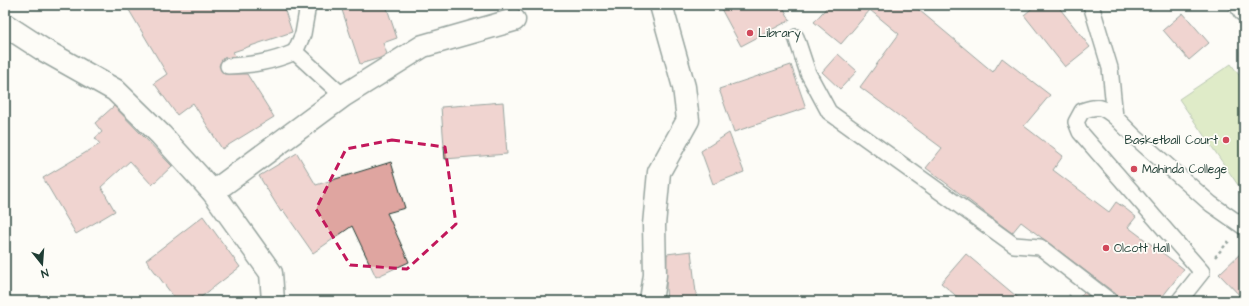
<svg xmlns="http://www.w3.org/2000/svg" width="1249" height="306" viewBox="0 0 1249 306" font-family="'Architects Daughter',sans-serif">
	<style>
		.green { fill: #bad78f; stroke: #6c8a62 }
		.building { fill: #dfa5a0; stroke: #1f3d34 }
		.lines { fill: none; stroke-linecap: round; stroke-linejoin: round }
		.service-casing { stroke: #1f3d34; stroke-width: 18 }
		.minor-casing { stroke: #1f3d34; stroke-width: 25 }
		.tertiary-casing { stroke: #1f3d34; stroke-width: 25 }
		.path { stroke: #1f3d34; stroke-width: 2.5; stroke-dasharray: 3 3; stroke-linecap: butt }
		.service { stroke: #fdfcf7; stroke-width: 15 }
		.minor { stroke: #fdfcf7; stroke-width: 22 }
		.tertiary { stroke: #fdfcf7; stroke-width: 22 }
		.marked { fill: none; stroke: #c2185b; stroke-width: 3; stroke-dasharray: 8 5; stroke-linejoin: round }
		.poi-dot { fill: #d1495b; stroke: #fdfcf7; stroke-width: 1.5 }
		.labels { text-anchor: middle; stroke-width: 3.5; stroke-linejoin: round; paint-order: stroke }
		.poi-label { font-size: 12px; fill: #1f3d34; stroke: #fdfcf7; text-anchor: start }
	</style>
	<rect width="100%" height="100%" fill="#fdfcf7"/>
	<filter id="ink" filterUnits="userSpaceOnUse"><feTurbulence type="fractalNoise" baseFrequency=".025" numOctaves="2"/><feDisplacementMap in="SourceGraphic" scale="8" xChannelSelector="R" yChannelSelector="G"/><feConvolveMatrix kernelMatrix="1 2 1 2 8 2 1 2 1" color-interpolation-filters="sRGB"/></filter>
	<g filter="url(#ink)">
		<polygon class="green" points="1231,64 1244,82 1244,180 1238,185 1179,99"/>
		<g class="building">
			<polygon points="126,5 283,5 292,32 233,52 236,57 223,58 219,66 224,74 247,74 274,117 222,149 193,103 177,115 154,83 167,74"/>
			<polygon points="359,5 386,5 397,38 383,43 387,54 380,58 360,64 342,10"/>
			<polygon points="719,5 782,5 790,20 741,46"/>
			<polygon points="829,5 913,5 993,72 1002,58 1050,95 1024,126 1063,156 1053,170 1109,212 1116,202 1126,209 1136,217 1128,227 1184,269 1159,301 1119,301 1116,294 1021,222 1012,233 926,168 942,148 860,87 899,34 870,10 841,44 814,22"/>
			<polygon points="1036,5 1057,5 1090,47 1065,67 1024,15"/>
			<polygon points="1183,13 1209,43 1189,60 1163,30"/>
			<polygon points="838,54 857,71 840,89 822,72"/>
			<polygon points="791,65 806,108 734,132 719,89"/>
			<polygon points="503,102 507,154 445,159 441,107"/>
			<polygon points="114,106 172,166 152,185 130,161 101,187 115,211 76,234 43,178 100,144 95,138 102,132 95,123"/>
			<polygon points="729,133 744,172 713,184 701,151"/>
			<polygon points="297,153 316,185 391,162 405,208 387,213 409,262 376,277 352,226 313,253 283,210 281,212 259,176"/>
			<polygon points="203,216 240,267 196,301 177,301 146,260"/>
			<polygon points="1244,250 1244,300 1219,274"/>
			<polygon points="691,251 697,301 667,301 666,288 667,254"/>
			<polygon points="966,254 1022,301 962,301 941,283"/>
			<polygon points="1084,292 1095,301 1077,301"/>
		</g>
		<g class="lines">
			<defs>
				<g id="service">
					<polyline points="308,5 303,34 295,52 343,96"/>
					<polyline points="1091,5 1110,68 1115,117 1135,137 1211,204 1244,227"/>
					<polyline points="796,37 808,73 829,112 1014,245 1040,247 1110,301"/>
					<path d="M228,66C252,65 272,62 295,52"/>
					<path d="M1115,117C1102,106 1098,105 1082,111L1076,122L1080,132L1202,272L1179,301"/>
				</g>
				<g id="minor">
					<polyline points="5,25 42,49 115,90 161,135 213,192 271,273 273,301"/>
					<polyline points="213,192 343,96 423,46 514,20"/>
					<polyline points="651,301 655,275 654,225 659,172 688,120 684,87 661,5"/>
				</g>
				<polyline id="tertiary" points="1241,5 1244,10"/>
			</defs>
			<use href="#service" class="service-casing"/>
			<use href="#minor" class="minor-casing"/>
			<use href="#tertiary" class="tertiary-casing"/>
			<g class="path">
				<polyline points="1215,257 1229,241"/>
				<polyline points="1066,301 1070,295"/>
			</g>
			<use href="#service" class="service"/>
			<use href="#minor" class="minor"/>
			<use href="#tertiary" class="tertiary"/>
		</g>
	</g>
	<path d="M0 0H1249V306H0ZM392,140L445,147L456,224L407,269L350,265L316,209L346,149Z" fill="#fdfcf7" fill-opacity=".55" fill-rule="evenodd"/>
	<path class="marked" d="M392,140L445,147L456,224L407,269L350,265L316,209L346,149Z"/>
	<g class="poi-dot">
		<circle cx="750" cy="33" r="4"/>
		<circle cx="1226" cy="140" r="4"/>
		<circle cx="1134" cy="169" r="4"/>
		<circle cx="1106" cy="248" r="4"/>
	</g>
	<g class="labels">
		<g class="poi-label">
			<text x="758" y="37">Library</text>
			<text x="1218" y="144" text-anchor="end">Basketball Court</text>
			<text x="1142" y="173">Mahinda College</text>
			<text x="1114" y="252">Olcott Hall</text>
		</g>
	</g>
	<rect width="1249" height="306" fill="none" stroke="#fdfcf7" stroke-width="20"/>
	<rect x="10" y="10" width="1229" height="286" fill="none" stroke="#1f3d34" stroke-width="1.5" filter="url(#ink)"/>
	<g transform="translate(42 264) rotate(163)" stroke="#fdfcf7" stroke-width="3" paint-order="stroke">
	<path d="M0-3L7 15L0 10L-7 15Z" fill="#1f3d34"/>
	<text y="-6" font-size="11" font-weight="bold" text-anchor="middle" fill="#1f3d34">N</text>
	</g>
</svg>
